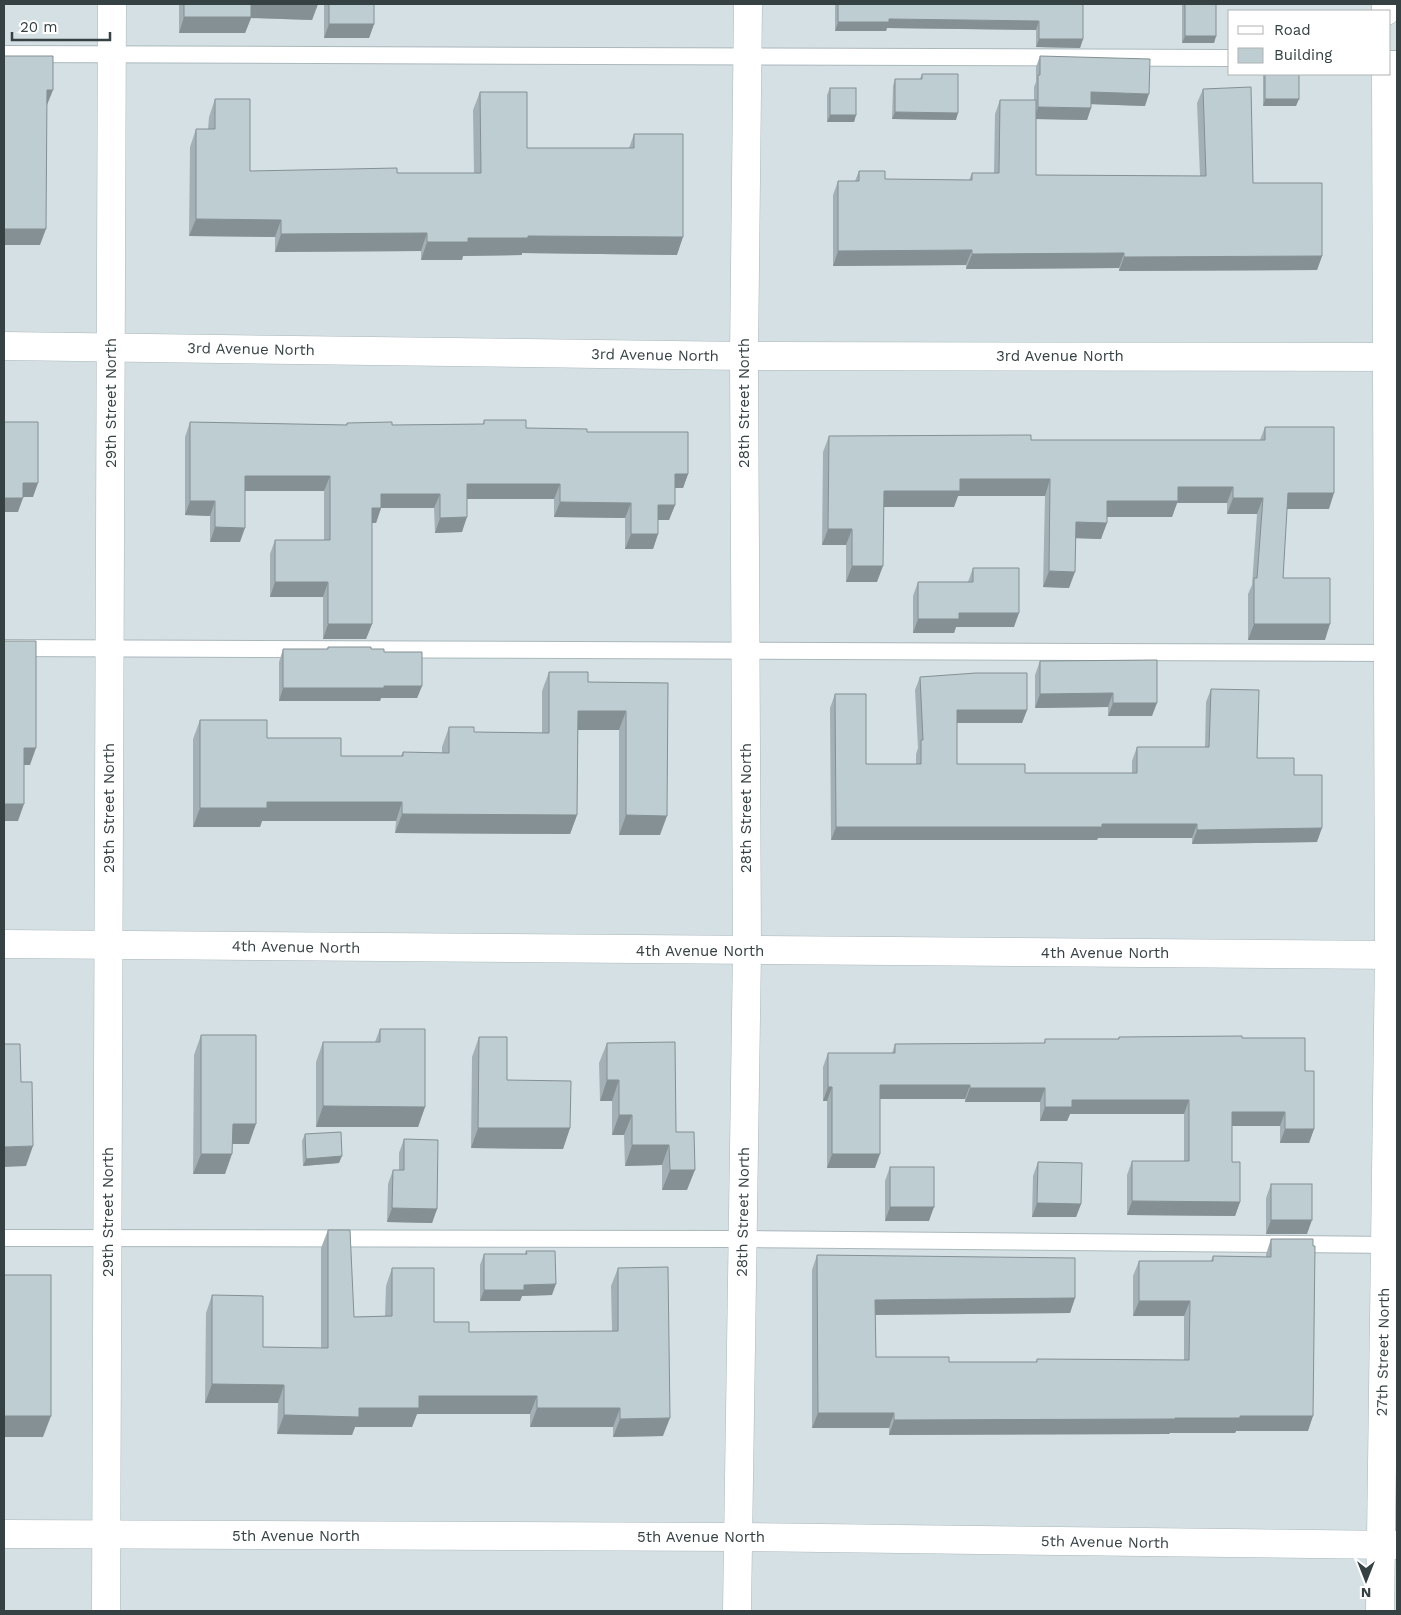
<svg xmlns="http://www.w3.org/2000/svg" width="1401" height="1615" viewBox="0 0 1401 1615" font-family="'Work Sans',sans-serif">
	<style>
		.residential { fill: #d5e0e5; fill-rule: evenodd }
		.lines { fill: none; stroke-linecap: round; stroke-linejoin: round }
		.lane-casing { stroke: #aab7bc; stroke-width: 18 }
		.street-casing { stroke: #aab7bc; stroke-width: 29 }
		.lane { stroke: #fff; stroke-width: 16 }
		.street { stroke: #fff; stroke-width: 28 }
		.wall { fill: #a3b0b5 }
		.shaded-wall { fill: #849093 }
		.building { fill: #bdcdd2; stroke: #849093 }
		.labels { text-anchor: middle; stroke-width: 5; stroke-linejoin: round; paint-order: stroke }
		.street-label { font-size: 15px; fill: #364144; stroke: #fff }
	</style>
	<rect width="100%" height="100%" fill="#e6eef1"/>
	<path class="residential" d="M4,4H1397V1611H4ZM1230,11H1390V74H1230Z"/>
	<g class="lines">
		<defs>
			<g id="lane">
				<polyline points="4,54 1230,58"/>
				<polyline points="1390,59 1397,59"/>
				<polyline points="4,648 1395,653"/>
				<polyline points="4,1238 742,1239 1393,1245"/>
			</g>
			<g id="street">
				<polyline points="1386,4 1386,11"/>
				<polyline points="4,346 744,356 1397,357"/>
				<polyline points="4,944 1397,955"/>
				<polyline points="4,1534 737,1537 1397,1545"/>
				<polyline points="106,1611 112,4"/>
				<polyline points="737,1611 747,951 744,356 748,4"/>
				<polyline points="1380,1611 1389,955 1386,74"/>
			</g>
		</defs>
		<use href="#lane" class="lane-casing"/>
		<use href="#street" class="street-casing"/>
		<use href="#lane" class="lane"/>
		<use href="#street" class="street"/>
	</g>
	<g class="wall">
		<polygon points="179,4 318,4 312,20 251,18 245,33 179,33"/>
		<polygon points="324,4 374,4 374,24 369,38 324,38"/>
		<polygon points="835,4 1083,4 1083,39 1080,48 1036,47 1036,30 887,28 886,31 835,31"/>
		<polygon points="1182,4 1216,4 1216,36 1214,43 1182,43"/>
		<polygon points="1040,56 1145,106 1091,104 1091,108 1087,120 1036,119 1036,175 1200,176 1197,103 1203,89 1253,183 1322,256 1317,270 1119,271 1119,268 966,269 966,265 833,266 833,195 838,181 855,181 859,171 885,179 969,180 972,173 994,173 995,114 1000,100 1034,100 1034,87 1036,82 1036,67"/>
		<polygon points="922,74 956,120 892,119 893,86 895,79 920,79"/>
		<polygon points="1263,74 1299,74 1296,106 1263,106"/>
		<polygon points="830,88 856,115 854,122 827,122 827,95"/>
		<polygon points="480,92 527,148 629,148 634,134 677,255 522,253 522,255 463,256 462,260 421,260 421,251 275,252 275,237 189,236 190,147 196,129 208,129 209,117 215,99 250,171 397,173 474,173 473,110"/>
		<polygon points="484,420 526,428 587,432 688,474 683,488 675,488 675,505 669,520 658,520 658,534 653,549 625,549 625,518 554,517 554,499 467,499 462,532 435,533 434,508 381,508 376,523 372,523 372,624 366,639 323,639 323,597 270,597 270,554 275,540 324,540 324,491 245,491 240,542 210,542 210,516 185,515 185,437 190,422 346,425 347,423 392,425 483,424"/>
		<polygon points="1265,427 1329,509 1287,509 1283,578 1325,640 1248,640 1248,594 1252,585 1257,514 1227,514 1227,503 1177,503 1172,517 1107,517 1101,539 1076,538 1069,588 1043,587 1045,496 958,496 954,507 884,507 877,582 846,582 846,545 822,545 823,452 829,436 1031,440 1260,440"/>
		<polygon points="973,568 1014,627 956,627 954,633 913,633 913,596 918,582 968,582"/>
		<polygon points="328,647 371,649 384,652 422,686 417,698 381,698 380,701 279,701 279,662 283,649 327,649"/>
		<polygon points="1157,660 1152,716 1108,716 1108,707 1035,708 1035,675 1040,661"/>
		<polygon points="549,672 588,682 668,683 660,835 619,835 619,730 578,730 577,815 570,834 395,833 396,821 262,821 260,827 193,827 193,739 200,720 267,738 341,756 401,756 403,752 442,753 442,747 449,727 474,732 542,733 542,691"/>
		<polygon points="920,677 1027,710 1022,723 957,723 957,764 1025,773 1132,773 1132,761 1137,747 1205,747 1206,702 1211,689 1257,758 1294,775 1317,842 1192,844 1192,838 1098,838 1097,840 831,840 830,708 835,694 866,764 916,764 916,754 918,748 915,690"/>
		<polygon points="380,1029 425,1107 418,1127 316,1127 316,1062 323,1042 375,1042"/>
		<polygon points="201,1035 249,1144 232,1144 225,1174 193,1174 194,1055"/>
		<polygon points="479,1037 507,1080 570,1128 563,1149 471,1148 472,1057"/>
		<polygon points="1119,1037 1242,1038 1305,1071 1314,1129 1309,1143 1280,1143 1280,1126 1232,1126 1232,1162 1240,1202 1235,1216 1127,1215 1127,1175 1132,1161 1184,1161 1184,1114 1070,1114 1067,1121 1040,1121 1040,1102 965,1102 965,1099 880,1099 875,1168 827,1168 827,1101 823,1101 823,1067 828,1053 892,1053 895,1044 1044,1043 1045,1039 1118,1039"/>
		<polygon points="607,1043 676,1132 687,1190 662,1190 662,1165 625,1166 624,1135 612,1135 612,1101 600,1101 599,1063"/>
		<polygon points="305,1134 339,1163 303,1166 302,1141"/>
		<polygon points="404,1139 437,1209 432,1223 387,1222 388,1184 393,1170 399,1170 399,1153"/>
		<polygon points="1038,1162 1081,1204 1076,1217 1032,1217 1033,1176"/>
		<polygon points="890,1167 929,1221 885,1221 885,1181"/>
		<polygon points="1271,1184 1307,1234 1266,1234 1266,1198"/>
		<polygon points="328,1230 354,1317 385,1316 386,1286 392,1268 434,1322 469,1332 612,1331 611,1286 618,1268 663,1436 613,1437 613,1427 530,1427 530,1414 417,1414 412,1427 355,1427 352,1435 277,1434 278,1403 205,1403 206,1313 212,1295 263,1347 321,1348 321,1248"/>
		<polygon points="1271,1239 1308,1431 1236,1431 1235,1433 1170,1433 1169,1434 889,1435 889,1428 812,1428 812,1270 817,1255 1075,1298 1070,1313 875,1315 876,1357 949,1362 1036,1362 1037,1359 1184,1360 1184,1316 1133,1316 1133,1276 1139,1261 1211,1261 1213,1256 1266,1257 1266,1254"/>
		<polygon points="526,1251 552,1295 522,1296 520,1301 480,1301 480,1265 484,1254 525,1254"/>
	</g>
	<g class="shaded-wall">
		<polygon points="251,4 318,4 312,20 251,18 245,33 179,33 184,17"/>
		<polygon points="889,19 1039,21 1036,30 887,28 886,31 835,31 838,22"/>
		<polygon points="329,24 374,24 369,38 324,38"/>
		<polygon points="1185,36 1216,36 1214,43 1182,43"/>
		<polygon points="1039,39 1083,39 1080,48 1036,47"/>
		<polygon points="47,90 53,90 47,105 41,105"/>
		<polygon points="1091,92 1149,94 1145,106 1087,104"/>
		<polygon points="1265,99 1299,99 1296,106 1263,106"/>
		<polygon points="1038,107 1091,108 1087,120 1034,119"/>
		<polygon points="895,112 958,113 956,120 892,119"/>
		<polygon points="830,115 856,115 854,122 827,122"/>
		<polygon points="196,219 281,220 275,237 189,236"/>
		<polygon points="4,229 46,229 40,245 4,245"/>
		<polygon points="427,233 421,251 275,252 281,234"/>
		<polygon points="528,236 683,237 677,255 522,253 522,255 463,256 462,260 421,260 427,242 468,238"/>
		<polygon points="972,250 966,265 833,266 838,251"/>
		<polygon points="1124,253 1119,268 966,269 972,254"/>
		<polygon points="1322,256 1317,270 1119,271 1124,257"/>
		<polygon points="675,474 688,474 683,488 669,488"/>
		<polygon points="245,476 330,476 324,491 240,491"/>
		<polygon points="960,479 1050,479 1045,496 958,496 954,507 878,507 884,491"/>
		<polygon points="23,483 38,483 33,497 18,497"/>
		<polygon points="467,484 560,484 554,499 461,499"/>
		<polygon points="1178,487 1233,487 1227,503 1177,503 1172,517 1101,517 1107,501"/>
		<polygon points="1288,493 1334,493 1329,509 1282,509"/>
		<polygon points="381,494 440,494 434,508 381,508 376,523 366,523 372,508"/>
		<polygon points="4,498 23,498 18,512 4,512"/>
		<polygon points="1233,498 1263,498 1257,514 1227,514"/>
		<polygon points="190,501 215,501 210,516 185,515"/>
		<polygon points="560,502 631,503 625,518 554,517"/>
		<polygon points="658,505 675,505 669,520 653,520"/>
		<polygon points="467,517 462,532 435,533 440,518"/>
		<polygon points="1076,522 1107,523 1101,539 1070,538"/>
		<polygon points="215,527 245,528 240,542 210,542"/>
		<polygon points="828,529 852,529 846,545 822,545"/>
		<polygon points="631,534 658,534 653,549 625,549"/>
		<polygon points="852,566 883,566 877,582 846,582"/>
		<polygon points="1049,571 1075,572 1069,588 1043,587"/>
		<polygon points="275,582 328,582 323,597 270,597"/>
		<polygon points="959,613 1019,613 1014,627 956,627 954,633 913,633 918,619"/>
		<polygon points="328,624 372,624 366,639 323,639"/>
		<polygon points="1254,624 1330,624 1325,640 1248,640"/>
		<polygon points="384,686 422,686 417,698 381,698 380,701 279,701 283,688"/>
		<polygon points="1113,693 1108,707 1035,708 1040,694"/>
		<polygon points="1113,703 1157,703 1152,716 1108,716"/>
		<polygon points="957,710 1027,710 1022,723 953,723"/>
		<polygon points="578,711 626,711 619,730 571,730"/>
		<polygon points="24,748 36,748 30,765 18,765"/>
		<polygon points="267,802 402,802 396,821 262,821 260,827 193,827 200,808"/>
		<polygon points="4,804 24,804 18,821 4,821"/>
		<polygon points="402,814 577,815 570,834 395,833"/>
		<polygon points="626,815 667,816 660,835 619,835"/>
		<polygon points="1102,824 1197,824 1192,838 1098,838 1097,840 831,840 836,827"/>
		<polygon points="1322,828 1317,842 1192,844 1197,830"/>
		<polygon points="607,1080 619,1080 612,1101 600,1101"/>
		<polygon points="880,1085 970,1085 965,1099 875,1099"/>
		<polygon points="828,1087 832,1087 827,1101 823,1101"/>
		<polygon points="970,1088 1045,1088 1040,1102 965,1102"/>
		<polygon points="1072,1100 1189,1100 1184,1114 1070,1114 1067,1121 1040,1121 1045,1107"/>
		<polygon points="323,1106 425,1107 418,1127 316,1127"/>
		<polygon points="1232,1112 1285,1112 1280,1126 1227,1126"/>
		<polygon points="619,1115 632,1115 624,1135 612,1135"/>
		<polygon points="233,1124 256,1124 249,1144 225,1144"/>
		<polygon points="478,1128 570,1128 563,1149 471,1148"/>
		<polygon points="1285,1129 1314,1129 1309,1143 1280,1143"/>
		<polygon points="632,1145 669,1145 662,1165 625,1166"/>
		<polygon points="33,1146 26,1166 4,1167 4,1147"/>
		<polygon points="201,1154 232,1154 225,1174 193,1174"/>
		<polygon points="832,1154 880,1154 875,1168 827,1168"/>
		<polygon points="342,1156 339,1163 303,1166 306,1159"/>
		<polygon points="670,1170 695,1170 687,1190 662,1190"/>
		<polygon points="1132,1201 1240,1202 1235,1216 1127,1215"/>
		<polygon points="1037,1203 1081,1204 1076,1217 1032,1217"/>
		<polygon points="890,1207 934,1207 929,1221 885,1221"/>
		<polygon points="392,1208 437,1209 432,1223 387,1222"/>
		<polygon points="1271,1220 1312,1220 1307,1234 1266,1234"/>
		<polygon points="556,1284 552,1295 522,1296 520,1301 480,1301 484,1290 524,1285"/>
		<polygon points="1075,1298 1070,1313 870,1315 875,1300"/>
		<polygon points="1139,1301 1190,1301 1184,1316 1133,1316"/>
		<polygon points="212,1384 284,1385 278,1403 205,1403"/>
		<polygon points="419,1396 537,1396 530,1414 417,1414 412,1427 355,1427 352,1435 277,1434 284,1415 359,1408"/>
		<polygon points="537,1408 620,1408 613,1427 530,1427"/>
		<polygon points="818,1413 894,1413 889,1428 812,1428"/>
		<polygon points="4,1416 51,1416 43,1437 4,1437"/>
		<polygon points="1240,1416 1313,1416 1308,1431 1236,1431 1235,1433 1170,1433 1169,1434 889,1435 894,1420 1175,1418"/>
		<polygon points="670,1418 663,1436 613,1437 620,1419"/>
	</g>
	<g class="building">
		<rect x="184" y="4" width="67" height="13"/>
		<rect x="329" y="4" width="45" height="20"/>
		<polygon points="838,4 1083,4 1083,39 1039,39 1039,21 889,19 889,22 838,22"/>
		<rect x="1185" y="4" width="31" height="32"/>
		<polygon points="4,56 53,56 53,90 47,90 46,229 4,229"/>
		<polygon points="1040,56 1150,59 1149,94 1091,92 1091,108 1038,107 1038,75 1040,75"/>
		<polygon points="922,74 958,74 958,113 895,112 895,79 922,79"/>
		<rect x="1265" y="74" width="34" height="25"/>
		<polygon points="1251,87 1253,183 1322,183 1322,256 1124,257 1124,253 972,254 972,250 838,251 838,181 859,181 859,171 885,171 885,179 972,180 972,173 999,173 1000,100 1036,100 1036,175 1206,176 1203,89"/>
		<rect x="830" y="88" width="26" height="27"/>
		<polygon points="480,92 527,92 527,148 634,148 634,134 683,134 683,237 528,236 528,238 468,238 468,242 427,242 427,233 281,234 281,220 196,219 196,129 215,129 215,99 250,99 250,171 397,168 397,173 481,173"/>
		<polygon points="484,420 526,420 526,428 587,429 587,432 688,432 688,474 675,474 675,505 658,505 658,534 631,534 631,503 560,502 560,484 467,484 467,517 440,518 440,494 381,494 381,508 372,508 372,624 328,624 328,582 275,582 275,540 330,540 330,476 245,476 245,528 215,527 215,501 190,501 190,422 347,425 347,423 392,422 392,425 484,424"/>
		<polygon points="4,422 38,422 38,483 23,483 23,498 4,498"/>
		<polygon points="1265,427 1334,427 1334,493 1288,493 1283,578 1330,578 1330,624 1254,624 1254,578 1257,578 1263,498 1233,498 1233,487 1178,487 1178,501 1107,501 1107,523 1076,522 1075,572 1049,571 1050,479 960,479 960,491 884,491 883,566 852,566 852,529 828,529 829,436 1031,435 1031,440 1265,440"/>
		<polygon points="973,568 1019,568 1019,613 959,613 959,619 918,619 918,582 973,582"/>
		<polygon points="4,641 36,641 36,748 24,748 24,804 4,804"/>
		<polygon points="328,647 371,647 371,649 384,649 384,652 422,652 422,686 384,686 384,688 283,688 283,649 328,649"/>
		<polygon points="1157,660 1157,703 1113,703 1113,693 1040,694 1040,661"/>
		<polygon points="549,672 588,672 588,682 668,683 667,816 626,815 626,711 578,711 577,815 402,814 402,802 267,802 267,808 200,808 200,720 267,720 267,738 341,738 341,756 403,756 403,752 449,753 449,727 474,727 474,732 549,733"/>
		<polygon points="976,673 1027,673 1027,710 957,710 957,764 1025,764 1025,773 1137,773 1137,747 1209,747 1211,689 1259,690 1257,758 1294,758 1294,775 1322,775 1322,828 1197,830 1197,824 1102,824 1102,827 836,827 835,694 866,694 866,764 921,764 921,740 923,740 920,677"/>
		<polygon points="380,1029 425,1029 425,1107 323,1106 323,1042 380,1042"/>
		<polygon points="201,1035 256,1035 256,1124 233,1124 232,1154 201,1154"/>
		<polygon points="1242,1036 1242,1038 1305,1038 1305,1071 1314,1071 1314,1129 1285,1129 1285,1112 1232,1112 1232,1162 1240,1162 1240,1202 1132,1201 1132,1161 1189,1161 1189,1100 1072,1100 1072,1107 1045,1107 1045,1088 970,1088 970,1085 880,1085 880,1154 832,1154 832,1087 828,1087 828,1053 895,1053 895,1044 1045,1043 1045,1039 1119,1039 1119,1037"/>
		<polygon points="479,1037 507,1037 507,1080 571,1081 570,1128 478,1128"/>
		<polygon points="675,1042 676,1132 694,1132 695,1170 670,1170 669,1145 632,1145 632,1115 619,1115 619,1080 607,1080 607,1043"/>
		<polygon points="4,1044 20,1044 21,1082 32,1082 33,1146 4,1147"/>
		<polygon points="341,1132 342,1156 306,1159 305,1134"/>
		<polygon points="404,1139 438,1140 437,1209 392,1208 393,1170 404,1170"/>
		<polygon points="1038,1162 1082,1163 1081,1204 1037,1203"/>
		<rect x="890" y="1167" width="44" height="40"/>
		<rect x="1271" y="1184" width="41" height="36"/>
		<polygon points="328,1230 350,1230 354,1317 392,1316 392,1268 434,1268 434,1322 469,1322 469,1332 618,1331 618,1268 668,1267 670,1418 620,1419 620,1408 537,1408 537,1396 419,1396 419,1408 359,1408 359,1417 284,1415 284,1385 212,1384 212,1295 263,1296 263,1347 328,1348"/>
		<polygon points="1271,1239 1313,1239 1313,1246 1315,1246 1313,1416 1240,1416 1240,1418 1175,1418 1175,1419 894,1420 894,1413 818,1413 817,1255 1075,1258 1075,1298 875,1300 876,1357 949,1357 949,1362 1037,1362 1037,1359 1189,1360 1190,1301 1139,1301 1139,1261 1213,1261 1213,1256 1271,1257"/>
		<polygon points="526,1251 555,1251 556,1284 524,1285 524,1290 484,1290 484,1254 527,1254"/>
		<rect x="4" y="1275" width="47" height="141"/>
	</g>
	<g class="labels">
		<g class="street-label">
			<text transform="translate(251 349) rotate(1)" y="5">3rd Avenue North</text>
			<text transform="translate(655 355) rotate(1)" y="5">3rd Avenue North</text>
			<text x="1060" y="361">3rd Avenue North</text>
			<text transform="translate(111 403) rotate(-90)" y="5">29th Street North</text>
			<text transform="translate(744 403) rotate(-90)" y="5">28th Street North</text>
			<text transform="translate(109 808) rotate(-90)" y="5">29th Street North</text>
			<text transform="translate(746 808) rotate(-90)" y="5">28th Street North</text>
			<text transform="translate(296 947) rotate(1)" y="5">4th Avenue North</text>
			<text x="700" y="956">4th Avenue North</text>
			<text x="1105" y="958">4th Avenue North</text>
			<text transform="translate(108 1212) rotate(-90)" y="5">29th Street North</text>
			<text transform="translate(743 1212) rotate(-89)" y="5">28th Street North</text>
			<text transform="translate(1383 1352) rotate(-89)" y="5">27th Street North</text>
			<text x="296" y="1541">5th Avenue North</text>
			<text x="701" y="1542">5th Avenue North</text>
			<text transform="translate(1105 1542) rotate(1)" y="5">5th Avenue North</text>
		</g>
	</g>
	<rect width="1401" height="1615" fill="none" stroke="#364144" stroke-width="10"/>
	<rect x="1228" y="10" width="162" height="65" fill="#ffffff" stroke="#afb3b4"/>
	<rect x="1238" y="26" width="25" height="8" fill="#ffffff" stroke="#afb3b4"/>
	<text x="1274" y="35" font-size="15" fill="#364144">Road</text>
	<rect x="1238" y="48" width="25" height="15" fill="#bdcdd2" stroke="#afb3b4"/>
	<text x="1274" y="60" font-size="15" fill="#364144">Building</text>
	<g transform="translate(1366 1580) rotate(180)" stroke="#ffffff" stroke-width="4" paint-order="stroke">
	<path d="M0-4L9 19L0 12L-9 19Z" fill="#364144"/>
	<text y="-8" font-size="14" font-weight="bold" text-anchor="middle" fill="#364144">N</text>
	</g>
	<path d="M12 32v8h98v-8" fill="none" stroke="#364144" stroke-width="2.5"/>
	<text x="20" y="32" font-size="15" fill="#364144" stroke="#ffffff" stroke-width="4" paint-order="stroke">20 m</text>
</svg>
